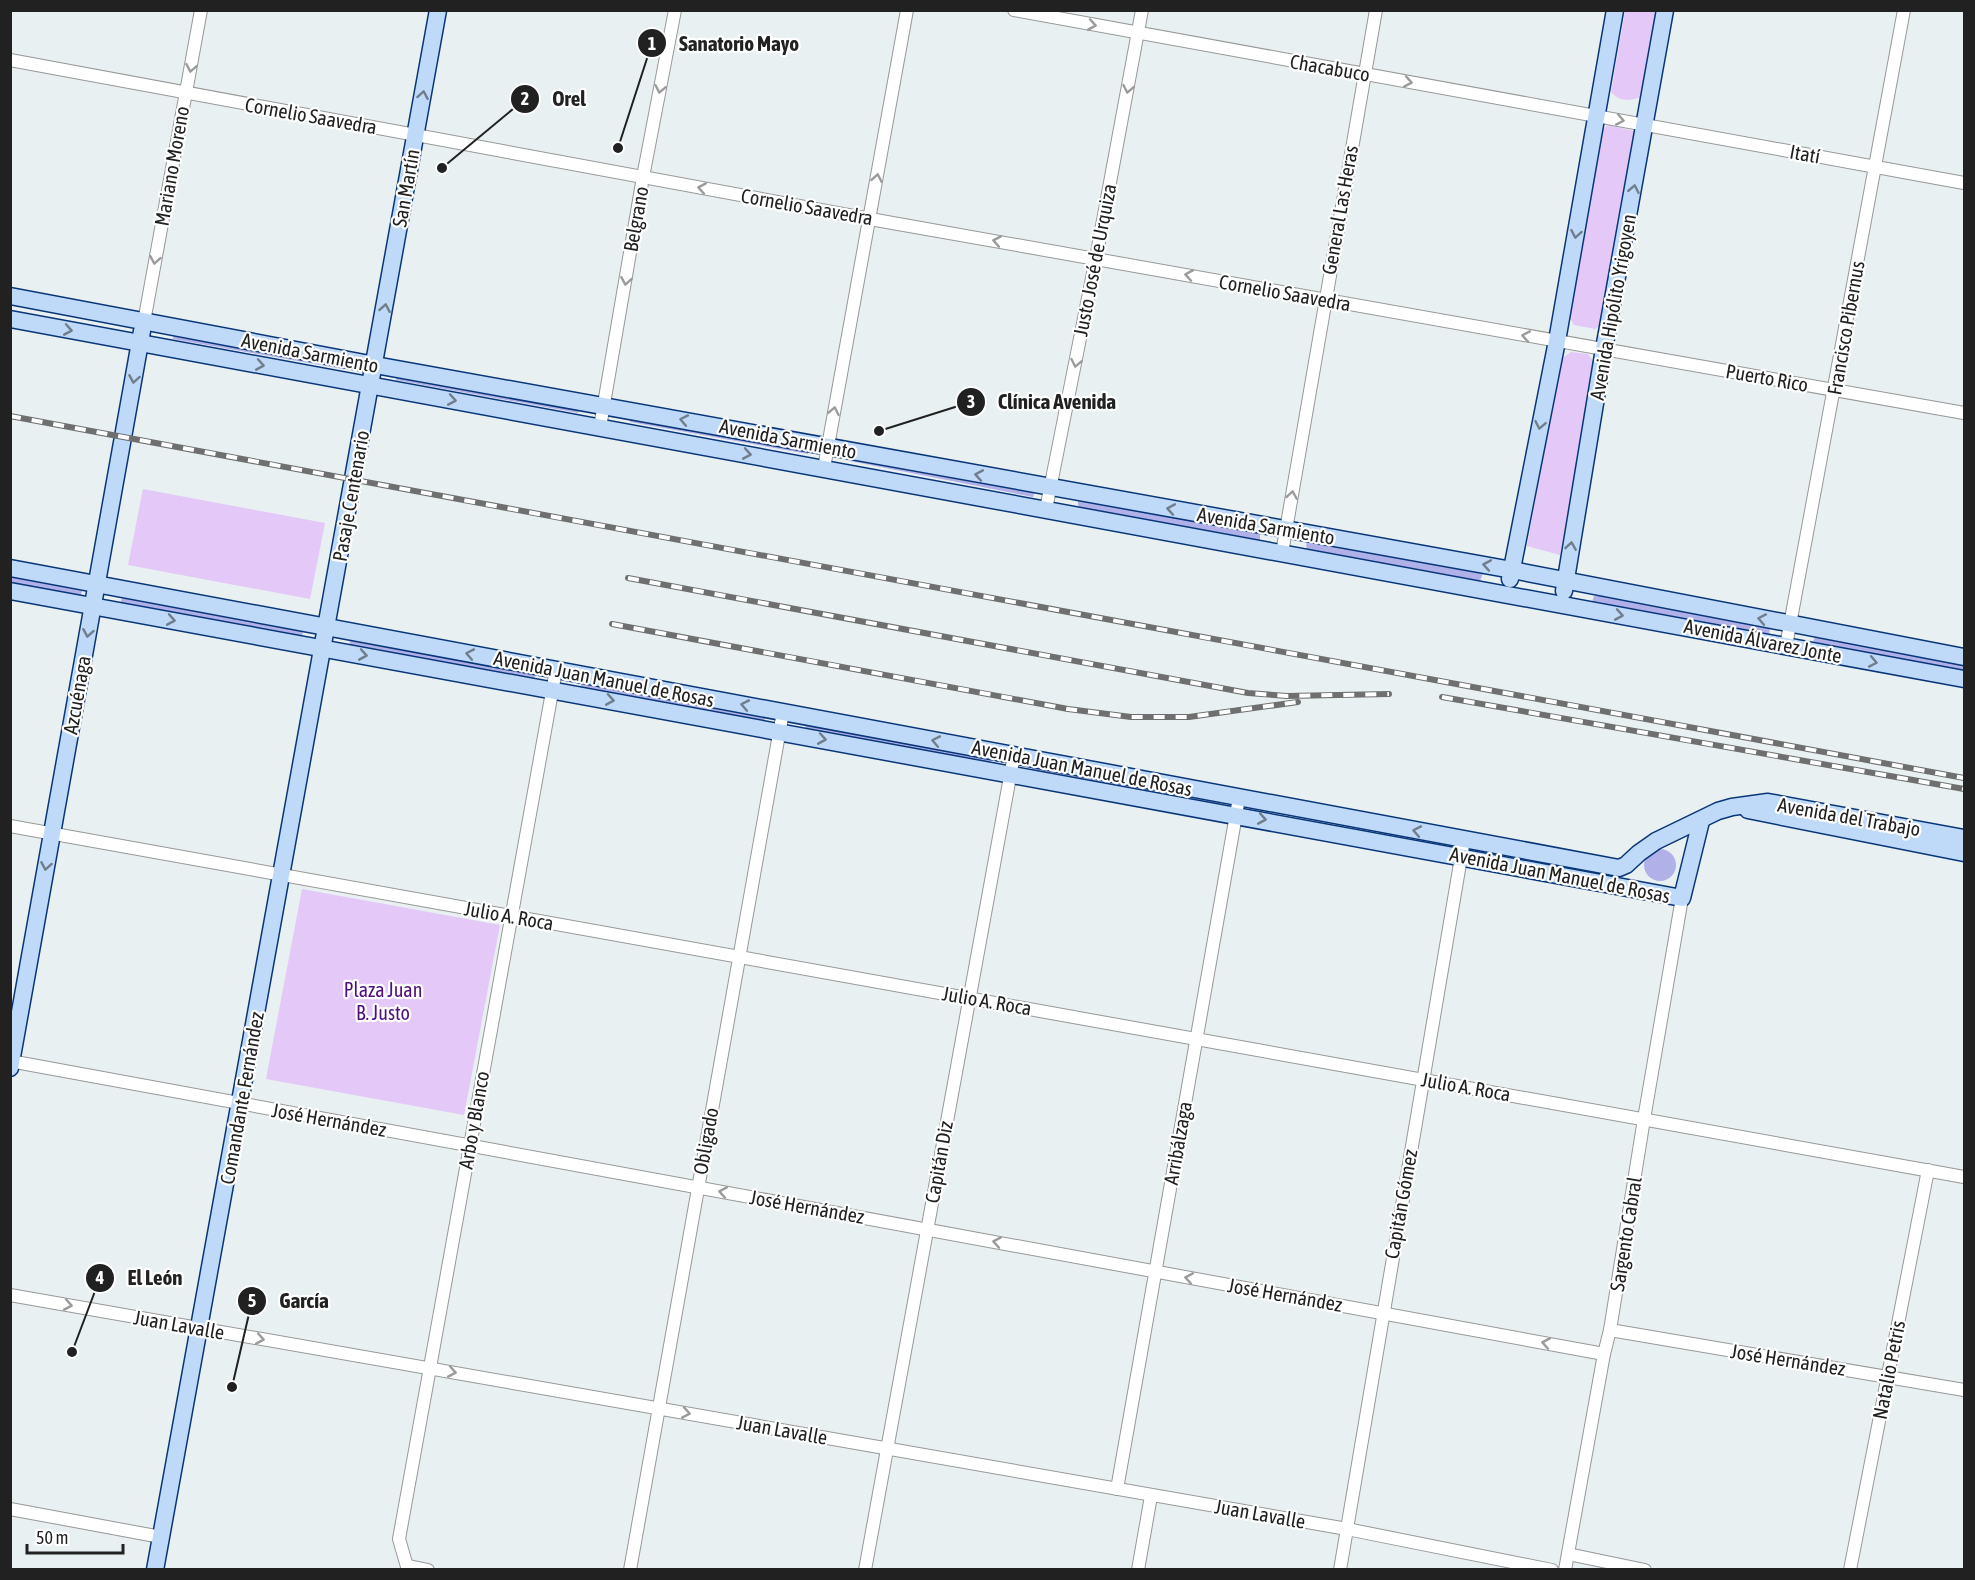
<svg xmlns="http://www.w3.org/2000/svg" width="1975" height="1580" viewBox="0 0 1975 1580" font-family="'Asap Condensed',sans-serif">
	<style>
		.grass { fill: #b1b1e9 }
		.park { fill: #e3c8f8 }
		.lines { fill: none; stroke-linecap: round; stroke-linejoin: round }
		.street-casing { stroke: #989898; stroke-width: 14 }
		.secondary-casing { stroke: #093678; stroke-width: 19 }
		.street { stroke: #fff; stroke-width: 12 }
		.secondary { stroke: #bfdaf8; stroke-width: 16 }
		.rail-casing { stroke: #6f6f6f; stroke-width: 6 }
		.rail { stroke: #fff; stroke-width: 4; stroke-dasharray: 11; stroke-linecap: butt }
		.oneway { stroke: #9b9b9b }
		.oneway2 { stroke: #707e8c }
		.labels { text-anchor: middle; stroke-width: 4.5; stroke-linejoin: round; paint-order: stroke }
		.street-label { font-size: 20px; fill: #212121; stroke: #fff }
		.park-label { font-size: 20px; fill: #4f107f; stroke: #fff }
		.leader { fill: none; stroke: #212121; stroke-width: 2 }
		.callout-dot { fill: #212121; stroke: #fff; stroke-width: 2 }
		.mark-label { font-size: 18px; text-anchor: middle; font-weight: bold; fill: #fff }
		.callout-label { font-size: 21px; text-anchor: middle; font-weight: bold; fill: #212121; stroke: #fff; stroke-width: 4.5; stroke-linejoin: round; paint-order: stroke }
	</style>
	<rect width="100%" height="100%" fill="#e8f0f1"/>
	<g class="grass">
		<polygon points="174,334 343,363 343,369 173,339"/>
		<polygon points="397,373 579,407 578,413 396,380"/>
		<polygon points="631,416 809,448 808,454 630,422"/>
		<polygon points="851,455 1035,491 1033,497 850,461"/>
		<polygon points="1082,499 1254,531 1260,534 1260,540 1255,542 1081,509 1078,505 1078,501"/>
		<polygon points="1312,540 1483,573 1479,584 1307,552 1306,542"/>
		<polygon points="10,577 82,591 80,598 11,585"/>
		<polygon points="1600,595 1763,625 1770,628 1769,635 1595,605 1592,602 1594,596"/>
		<polygon points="122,598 303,631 302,637 120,604"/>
		<polygon points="1822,635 1964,660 1964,672 1820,647 1813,642 1815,637"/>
		<polygon points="350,641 535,674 534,681 349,648"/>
		<polygon points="581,684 765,718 764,723 580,688"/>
		<polygon points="806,725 991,759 990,764 804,731"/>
		<polygon points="1032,767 1220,803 1219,808 1031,773"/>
		<circle cx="1660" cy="865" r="16"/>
	</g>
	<g class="park">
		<path d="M1625,11H1660L1645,95C1633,101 1620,103 1611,92Z"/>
		<polygon points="1608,125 1634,131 1636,140 1603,324 1595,329 1574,325 1568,315 1600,131"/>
		<polygon points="1571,352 1588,354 1596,365 1560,555 1527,546 1561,359"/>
		<polygon points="143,489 325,523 310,599 128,565"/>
		<polygon points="302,889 500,925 464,1115 266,1079"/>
	</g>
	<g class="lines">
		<defs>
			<g id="street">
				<polyline points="1014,10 1964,183"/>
				<polyline points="10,60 870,219 1964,413"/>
				<polyline points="144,322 201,10"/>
				<polyline points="600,427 643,177 675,10"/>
				<polyline points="824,468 907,10"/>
				<polyline points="1046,509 1096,258 1142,10"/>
				<polyline points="1282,553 1376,10"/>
				<polyline points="1786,646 1904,10"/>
				<polyline points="10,826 1964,1177"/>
				<polyline points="10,1061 1604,1354"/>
				<polyline points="10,1295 1347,1529 1552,1570"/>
				<polyline points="1610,1330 1964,1390"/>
				<polyline points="1117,1489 1239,798"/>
				<polyline points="10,1509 161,1537"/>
				<polyline points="1568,1554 1645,1570"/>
				<polyline points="409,1566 428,1570"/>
				<polyline points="408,1570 399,1539 556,670"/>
				<polyline points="630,1570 783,712"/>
				<polyline points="865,1570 1014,755"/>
				<polyline points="1138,1570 1151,1496"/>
				<polyline points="1340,1570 1464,840"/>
				<polyline points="1565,1570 1604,1354 1610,1330 1644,1119 1682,898"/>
				<polyline points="1850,1570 1928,1170"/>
			</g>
			<g id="secondary">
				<polyline points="10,296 375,365 1512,570 1964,657"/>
				<polyline points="10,319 1964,679"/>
				<polyline points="10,568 1619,868 1626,865 1639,853 1656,841 1718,811 1732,807 1768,802 1964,838"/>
				<polyline points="1510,579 1557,341 1615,10"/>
				<polyline points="10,591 1682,898 1701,821"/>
				<polyline points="1564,591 1604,349 1665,10"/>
				<polyline points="1748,810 1964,853"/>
				<polyline points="10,1068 142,331"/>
				<polyline points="155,1570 438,10"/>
			</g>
		</defs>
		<use href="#street" class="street-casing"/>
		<use href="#secondary" class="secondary-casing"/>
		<use href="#street" class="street"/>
		<use href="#secondary" class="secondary"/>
		<defs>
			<g id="rail">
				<polyline points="10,416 1964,778"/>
				<polyline points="628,578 1248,693 1287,696 1389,694"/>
				<polyline points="612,624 1068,709 1131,717 1189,717 1298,702"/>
				<polyline points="1442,697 1964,789"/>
			</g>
		</defs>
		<use href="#rail" class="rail-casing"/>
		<use href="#rail" class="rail"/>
	</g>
	<defs><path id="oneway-chevron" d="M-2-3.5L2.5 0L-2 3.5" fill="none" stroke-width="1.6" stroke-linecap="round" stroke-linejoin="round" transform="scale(1.5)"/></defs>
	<g class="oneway">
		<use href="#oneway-chevron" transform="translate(1092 25) rotate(10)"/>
		<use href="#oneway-chevron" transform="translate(191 68) rotate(101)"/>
		<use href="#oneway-chevron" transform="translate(1408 82) rotate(10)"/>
		<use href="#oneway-chevron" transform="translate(660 89) rotate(101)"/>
		<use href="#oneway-chevron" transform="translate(1128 89) rotate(101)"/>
		<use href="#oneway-chevron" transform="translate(1620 120) rotate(11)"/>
		<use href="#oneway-chevron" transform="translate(877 178) rotate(-80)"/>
		<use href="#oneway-chevron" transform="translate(702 188) rotate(-170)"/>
		<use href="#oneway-chevron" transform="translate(997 241) rotate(-170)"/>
		<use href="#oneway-chevron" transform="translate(155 260) rotate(100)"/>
		<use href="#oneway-chevron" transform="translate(1189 275) rotate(-170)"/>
		<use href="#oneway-chevron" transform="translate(626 281) rotate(100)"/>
		<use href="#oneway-chevron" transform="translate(1526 336) rotate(-170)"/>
		<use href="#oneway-chevron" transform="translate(1076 363) rotate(101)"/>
		<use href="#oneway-chevron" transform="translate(834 411) rotate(-79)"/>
		<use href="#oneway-chevron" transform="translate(1292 495) rotate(-81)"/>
		<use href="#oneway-chevron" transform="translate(723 1192) rotate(-170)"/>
		<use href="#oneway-chevron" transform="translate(997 1242) rotate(-170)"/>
		<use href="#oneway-chevron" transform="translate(1189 1278) rotate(-170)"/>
		<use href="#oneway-chevron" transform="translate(68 1305) rotate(10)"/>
		<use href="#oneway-chevron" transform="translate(260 1339) rotate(10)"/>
		<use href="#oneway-chevron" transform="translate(1546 1343) rotate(-170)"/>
		<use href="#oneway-chevron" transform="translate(452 1372) rotate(10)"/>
		<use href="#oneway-chevron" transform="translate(686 1413) rotate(10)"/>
	</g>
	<g class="oneway2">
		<use href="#oneway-chevron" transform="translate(423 95) rotate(-80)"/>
		<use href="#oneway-chevron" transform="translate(1634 189) rotate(-79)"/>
		<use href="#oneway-chevron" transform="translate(1576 234) rotate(100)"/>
		<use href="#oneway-chevron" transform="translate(385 308) rotate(-80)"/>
		<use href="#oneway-chevron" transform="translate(68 330) rotate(10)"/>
		<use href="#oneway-chevron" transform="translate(260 365) rotate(10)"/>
		<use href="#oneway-chevron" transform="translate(134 379) rotate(100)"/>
		<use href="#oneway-chevron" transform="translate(452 400) rotate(10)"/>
		<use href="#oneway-chevron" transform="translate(684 420) rotate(-169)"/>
		<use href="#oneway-chevron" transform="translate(1540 425) rotate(101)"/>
		<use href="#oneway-chevron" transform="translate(747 454) rotate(10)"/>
		<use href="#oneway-chevron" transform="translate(979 475) rotate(-170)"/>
		<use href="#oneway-chevron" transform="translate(1171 509) rotate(-170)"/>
		<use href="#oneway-chevron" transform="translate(1571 546) rotate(-81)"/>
		<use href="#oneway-chevron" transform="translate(1487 565) rotate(-170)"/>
		<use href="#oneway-chevron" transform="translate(1619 615) rotate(10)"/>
		<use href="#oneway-chevron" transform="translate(1762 619) rotate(-169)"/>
		<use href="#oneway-chevron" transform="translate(171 620) rotate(10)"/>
		<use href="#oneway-chevron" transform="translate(88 633) rotate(100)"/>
		<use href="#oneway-chevron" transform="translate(470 654) rotate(-169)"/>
		<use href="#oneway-chevron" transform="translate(363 655) rotate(10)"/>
		<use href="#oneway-chevron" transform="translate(1873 662) rotate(11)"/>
		<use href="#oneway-chevron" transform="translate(610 700) rotate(10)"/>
		<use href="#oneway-chevron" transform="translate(745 705) rotate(-169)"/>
		<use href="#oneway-chevron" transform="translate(822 739) rotate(10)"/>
		<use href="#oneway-chevron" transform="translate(936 741) rotate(-169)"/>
		<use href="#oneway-chevron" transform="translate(1262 819) rotate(10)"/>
		<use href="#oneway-chevron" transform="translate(1417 831) rotate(-169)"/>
		<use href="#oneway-chevron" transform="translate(46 866) rotate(100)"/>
	</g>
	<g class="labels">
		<g class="street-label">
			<text transform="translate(1330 68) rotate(10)" y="7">Chacabuco</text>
			<text transform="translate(311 116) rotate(10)" y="7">Cornelio Saavedra</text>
			<text transform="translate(1805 154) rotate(10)" y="7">Itatí</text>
			<text transform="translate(172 166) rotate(-80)" y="7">Mariano Moreno</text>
			<text transform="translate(406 188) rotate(-80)" y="7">San Martín</text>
			<text transform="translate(807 207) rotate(10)" y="7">Cornelio Saavedra</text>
			<text transform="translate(1340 210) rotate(-80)" y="7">General Las Heras</text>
			<text transform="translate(636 219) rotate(-80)" y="7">Belgrano</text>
			<text transform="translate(1095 260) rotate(-79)" y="7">Justo José de Urquiza</text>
			<text transform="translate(1285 293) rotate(10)" y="7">Cornelio Saavedra</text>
			<text transform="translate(1613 307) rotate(-80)" y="7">Avenida Hipólito Yrigoyen</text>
			<text transform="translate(1846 328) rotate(-80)" y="7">Francisco Pibernus</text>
			<text transform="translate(310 353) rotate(11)" y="7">Avenida Sarmiento</text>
			<text transform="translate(1767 378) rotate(10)" y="7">Puerto Rico</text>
			<text transform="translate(788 439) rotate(11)" y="7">Avenida Sarmiento</text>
			<text transform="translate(351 496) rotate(-80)" y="7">Pasaje Centenario</text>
			<text transform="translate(1266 526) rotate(10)" y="7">Avenida Sarmiento</text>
			<text transform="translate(1763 641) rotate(11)" y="7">Avenida Álvarez Jonte</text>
			<text transform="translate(604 679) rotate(11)" y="7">Avenida Juan Manuel de Rosas</text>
			<text transform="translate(77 695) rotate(-80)" y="7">Azcuénaga</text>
			<text transform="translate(1082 768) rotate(11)" y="7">Avenida Juan Manuel de Rosas</text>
			<text transform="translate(1849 817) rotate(10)" y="7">Avenida del Trabajo</text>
			<text transform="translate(1560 875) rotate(11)" y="7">Avenida Juan Manuel de Rosas</text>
			<text transform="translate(509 916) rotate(10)" y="7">Julio A. Roca</text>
			<text transform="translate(987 1001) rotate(10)" y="7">Julio A. Roca</text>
			<text transform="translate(1466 1087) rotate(10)" y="7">Julio A. Roca</text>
			<text transform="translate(242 1098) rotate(-80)" y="7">Comandante Fernández</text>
			<text transform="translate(329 1120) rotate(10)" y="7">José Hernández</text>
			<text transform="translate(474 1120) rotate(-80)" y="7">Arbo y Blanco</text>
			<text transform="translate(706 1141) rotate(-80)" y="7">Obligado</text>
			<text transform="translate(1178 1143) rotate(-80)" y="7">Arribálzaga</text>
			<text transform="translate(939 1162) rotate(-80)" y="7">Capitán Diz</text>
			<text transform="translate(1401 1204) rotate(-80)" y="7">Capitán Gómez</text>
			<text transform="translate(807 1207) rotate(10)" y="7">José Hernández</text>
			<text transform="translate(1626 1234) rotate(-81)" y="7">Sargento Cabral</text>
			<text transform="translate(1285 1295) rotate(10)" y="7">José Hernández</text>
			<text transform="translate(179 1325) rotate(10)" y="7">Juan Lavalle</text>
			<text transform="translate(1788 1360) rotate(9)" y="7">José Hernández</text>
			<text transform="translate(1889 1370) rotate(-79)" y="7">Natalio Petris</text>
			<text transform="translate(782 1430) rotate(10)" y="7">Juan Lavalle</text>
			<text transform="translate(1260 1514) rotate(10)" y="7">Juan Lavalle</text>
		</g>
		<g class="park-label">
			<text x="383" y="997">Plaza Juan<tspan x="383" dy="23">B. Justo</tspan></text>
		</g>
	</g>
	<path class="leader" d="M618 148L652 43M442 168L525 99M879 431L971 402M72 1352L100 1278M232 1387L252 1301"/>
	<g class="callout-dot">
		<circle cx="618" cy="148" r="6"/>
		<circle cx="442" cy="168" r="6"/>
		<circle cx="879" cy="431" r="6"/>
		<circle cx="72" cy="1352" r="6"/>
		<circle cx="232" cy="1387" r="6"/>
		<circle cx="652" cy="43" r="15"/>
		<circle cx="525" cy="99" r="15"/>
		<circle cx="971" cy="402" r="15"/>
		<circle cx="100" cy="1278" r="15"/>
		<circle cx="252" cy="1301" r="15"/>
	</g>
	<g class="mark-label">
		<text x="652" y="50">1</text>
		<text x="525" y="105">2</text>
		<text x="971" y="408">3</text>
		<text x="100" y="1284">4</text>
		<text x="252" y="1307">5</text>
	</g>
	<g class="callout-label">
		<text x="739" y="51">Sanatorio Mayo</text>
		<text x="569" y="106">Orel</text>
		<text x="1057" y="409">Clínica Avenida</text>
		<text x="155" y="1285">El León</text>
		<text x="304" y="1308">García</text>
	</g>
	<rect width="1975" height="1580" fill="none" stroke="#212121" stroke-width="24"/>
	<path d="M27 1544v9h96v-9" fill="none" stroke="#212121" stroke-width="3"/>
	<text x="36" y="1544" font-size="18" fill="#212121" stroke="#ffffff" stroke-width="4.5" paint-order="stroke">50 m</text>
</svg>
